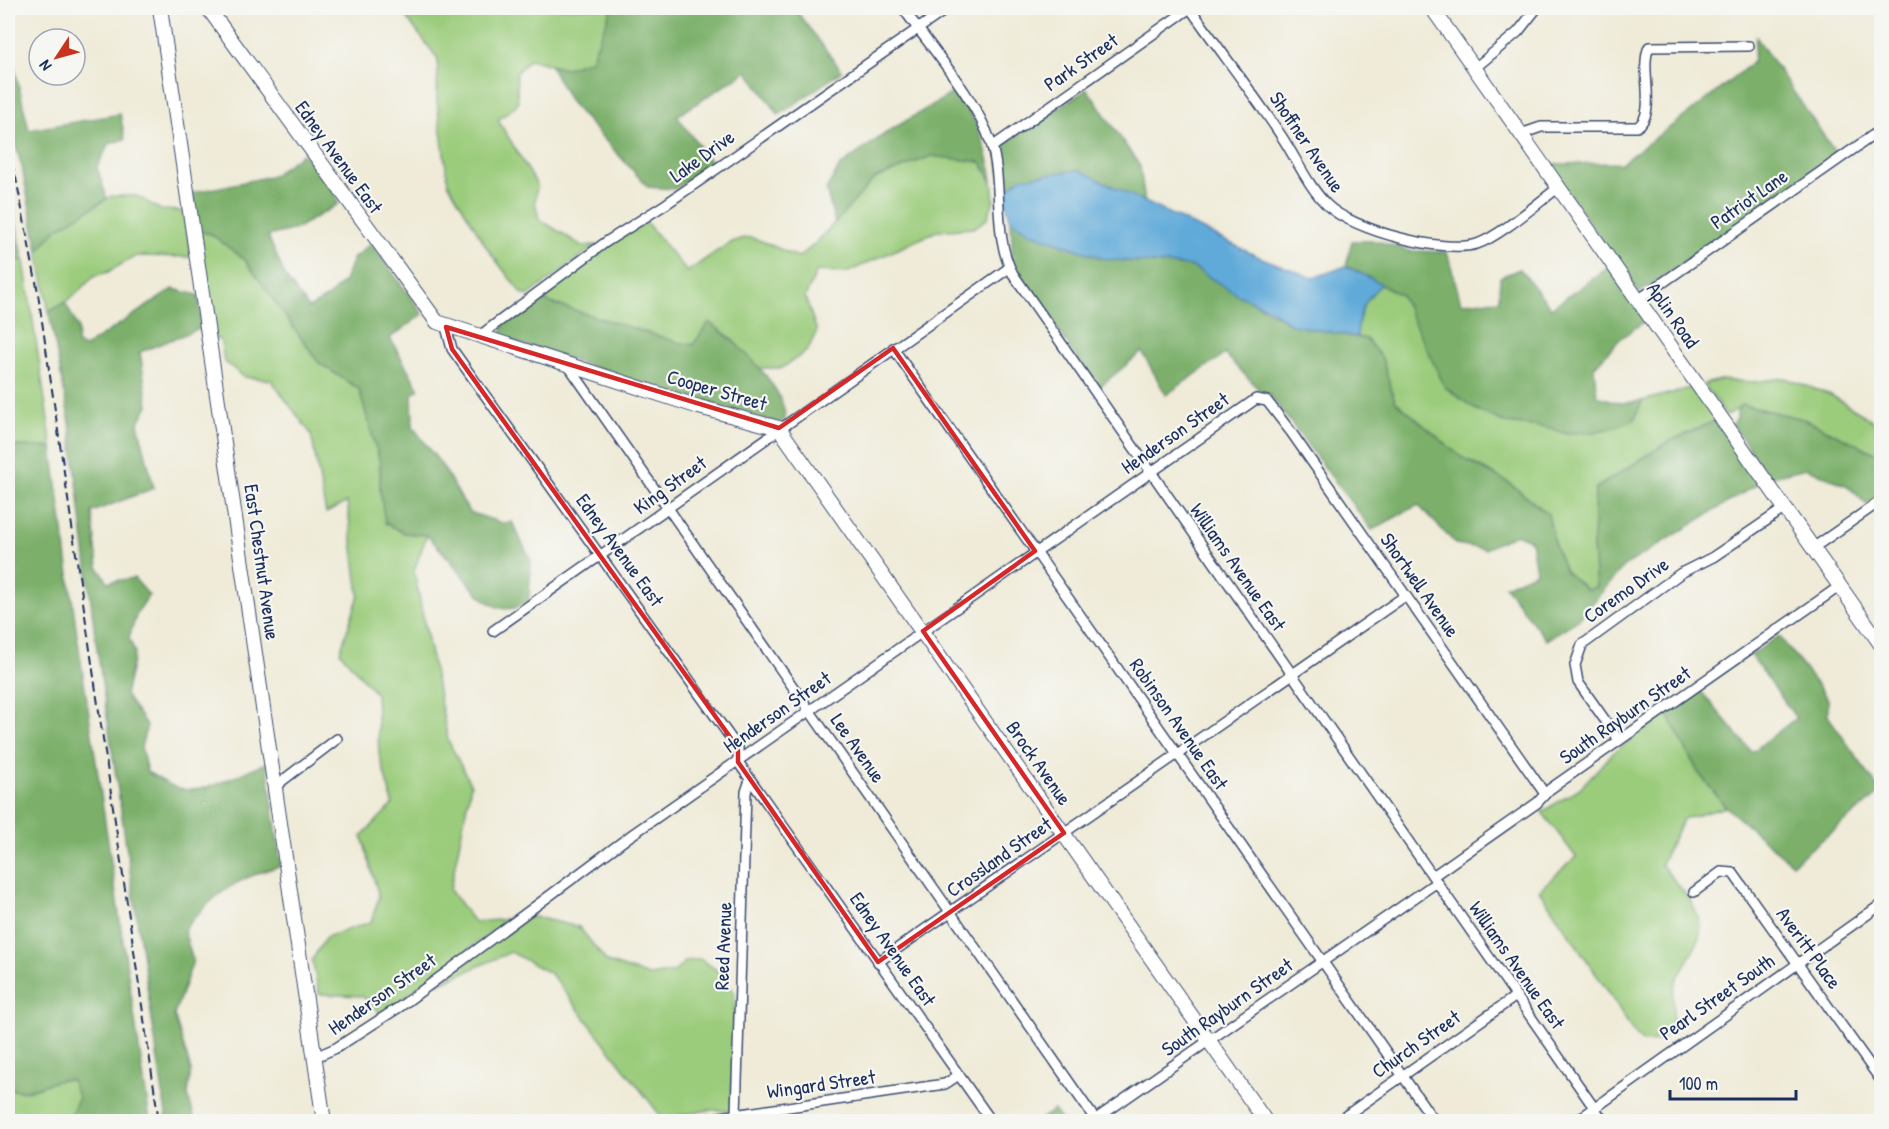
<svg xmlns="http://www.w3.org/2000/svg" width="1889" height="1129" viewBox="0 0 1889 1129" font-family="'Patrick Hand',sans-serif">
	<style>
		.green { fill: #9bcc7b; stroke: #5b7e6c; stroke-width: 1.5 }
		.forest { fill: #7cb06b; stroke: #4c7064; stroke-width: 1.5 }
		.water { fill: #61aad9; stroke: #3e6c9c; stroke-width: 1.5 }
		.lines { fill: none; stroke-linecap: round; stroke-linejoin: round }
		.street-casing { stroke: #3b4b70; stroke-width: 12 }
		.secondary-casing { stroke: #3b4b70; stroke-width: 16 }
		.street { stroke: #fff; stroke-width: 9 }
		.secondary { stroke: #fff; stroke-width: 14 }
		.rail { stroke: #1b2f5e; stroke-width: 2; stroke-dasharray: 9 4.5; stroke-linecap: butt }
		.marked { fill: none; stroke: #d62828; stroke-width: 4.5; stroke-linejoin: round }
		.labels { text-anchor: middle; stroke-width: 4.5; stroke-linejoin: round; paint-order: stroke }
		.street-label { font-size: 20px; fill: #1b2f5e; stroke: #f6f6f2 }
	</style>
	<rect width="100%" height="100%" fill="#f6f6f2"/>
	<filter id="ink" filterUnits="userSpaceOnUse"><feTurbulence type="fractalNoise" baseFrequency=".0167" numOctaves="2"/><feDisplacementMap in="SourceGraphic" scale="12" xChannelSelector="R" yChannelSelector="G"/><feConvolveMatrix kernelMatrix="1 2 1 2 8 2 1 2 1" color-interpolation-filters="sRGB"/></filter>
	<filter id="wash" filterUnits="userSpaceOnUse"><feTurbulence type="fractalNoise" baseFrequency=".008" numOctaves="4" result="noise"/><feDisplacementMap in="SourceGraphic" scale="24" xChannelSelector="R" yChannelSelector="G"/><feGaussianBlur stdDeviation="1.35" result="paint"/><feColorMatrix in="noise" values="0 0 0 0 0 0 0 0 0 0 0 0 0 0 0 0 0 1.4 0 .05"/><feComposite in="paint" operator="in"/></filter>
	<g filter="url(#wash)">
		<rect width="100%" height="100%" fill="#efebd8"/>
		<g class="green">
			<polygon points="399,8 612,8 591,60 564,69 530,59 516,73 518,104 498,120 537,185 535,202 539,219 582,246 596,245 528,296 521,293 489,251 448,183 437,102 438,59"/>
			<path d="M931,156L981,162L992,181L994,200L987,219L973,228L937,231L846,273L817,271L805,297L817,331L807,351L782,368H758L730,337L710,323L693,345L677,342L538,299L608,245L646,222L687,272C703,262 735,234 752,238C768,242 783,252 799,257L817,242L874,179Z"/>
			<polygon points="111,196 137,196 161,210 183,211 192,257 136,256 108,272 94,276 72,298 49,312 38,251 57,229"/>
			<polygon points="198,231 211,234 245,260 319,363 359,389 380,462 380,491 404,533 427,535 414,571 448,740 471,785 450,890 474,922 509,919 382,1014 362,996 319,994 312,960 326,937 371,922 379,897 362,836 393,804 379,754 376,694 340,652 359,595 347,502 326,513 311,434 271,380 244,377 224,361 221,341 214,337"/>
			<polygon points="8,257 24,261 52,447 8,446"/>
			<path d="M1382,284L1401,295L1445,387L1475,409L1506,423L1551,428L1563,433L1593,432L1620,426L1634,420L1642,401L1694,387L1717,420L1668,442L1595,489L1593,546L1596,587L1587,590L1565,571L1555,546L1548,514L1509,483L1461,457L1395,401L1382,358L1366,339L1357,337C1358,314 1364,299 1382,284Z"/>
			<polygon points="1785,378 1831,395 1881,426 1881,456 1804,419 1743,405 1726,416 1704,384 1719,380 1752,382"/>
			<path d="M1667,713L1698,772L1726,807L1683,819L1661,864C1674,881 1697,903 1700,925C1703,947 1678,968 1674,988C1670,1004 1678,1018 1667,1033C1660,1042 1653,1042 1643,1042L1633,1032L1614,1000L1539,890L1576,857L1542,812L1580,788L1614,752Z"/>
			<polygon points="535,917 579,927 607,962 649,976 674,972 686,961 700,959 722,973 735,995 731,1111 709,1110 663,1119 551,974 511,952 438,984 524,918"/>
			<polygon points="61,1079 72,1080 79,1098 67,1121 8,1121 8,1089 24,1092"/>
		</g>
		<g class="forest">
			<polygon points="612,8 794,8 842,71 779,115 747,71 677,116 712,163 675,189 648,187 570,102 550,65 565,69 591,60"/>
			<polygon points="1756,37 1837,155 1639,293 1548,164 1621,163 1704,102 1753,62"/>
			<polygon points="8,50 13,61 29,130 120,114 125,139 109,144 97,167 107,199 57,229 38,251 22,167 8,120"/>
			<polygon points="1087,89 1140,166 1145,203 1079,170 1003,194 997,148"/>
			<path d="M956,91C977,121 988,146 992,181L981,162L931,156L874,179L835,223L826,189L840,166L889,131Z"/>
			<path d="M302,154C316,164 338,187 338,204L296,229L268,236L286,278L309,308L328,297L344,281L353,259L371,243L423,314L390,338L419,389L412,394L413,427L443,467L469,512L502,523L512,522L531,561L529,601C496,625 473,588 455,566C446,555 436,545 427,535L404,533L385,523L380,491V462L359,389L319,363L245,260L211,234L198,231L192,193L272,176Z"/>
			<polygon points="8,186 24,261 8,257"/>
			<polygon points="1011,221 1031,233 1105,259 1191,266 1293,325 1366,339 1382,358 1395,401 1461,457 1509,483 1548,514 1555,546 1565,571 1587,590 1596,587 1593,546 1595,489 1668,442 1717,420 1761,482 1624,566 1578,620 1546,640 1505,586 1536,572 1531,541 1516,534 1485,549 1456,544 1418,505 1372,530 1269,394 1262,393 1225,354 1166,395 1142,352 1098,388 1015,269 1013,264"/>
			<polygon points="1352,241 1377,241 1409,251 1447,252 1461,303 1499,300 1500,277 1520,269 1551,308 1609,267 1646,320 1621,338 1594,367 1597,396 1620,403 1642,401 1634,420 1620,426 1593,432 1563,433 1551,428 1506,423 1475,409 1445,387 1401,295 1346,266"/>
			<path d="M173,289L198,295L203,332L198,329L140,352L148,405L138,424L154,488L92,512L98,567L108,582L134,578L149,595L137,613L129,638L135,652L125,695L147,726L141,747L147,772C157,777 170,787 181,789C209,794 241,771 267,763L281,866C238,877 212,895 184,930L193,961L174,1015L191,1070L188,1095L195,1121H167L95,635L70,423L49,312L65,302L78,328L77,344L85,347Z"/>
			<path d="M538,299L677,342L693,345L709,322C735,341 786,386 785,419L779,423L701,402L500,337L504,323Z"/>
			<polygon points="1742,405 1804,419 1881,456 1881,495 1867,505 1848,486 1806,468 1769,477 1732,424 1737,417 1737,408"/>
			<path d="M8,446L52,447L77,635L150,1121H67L79,1098L71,1080C47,1078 36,1095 8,1089Z"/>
			<polygon points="1779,636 1828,699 1828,716 1881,792 1792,864 1726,807 1698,772 1667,713 1700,690 1752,752 1796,718 1751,655"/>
			<polygon points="1054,1110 1062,1121 1037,1121"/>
		</g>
		<path class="water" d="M1079,170L1257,256L1313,278L1346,266L1382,284C1364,299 1358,314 1357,337L1293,325L1268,308L1238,295L1191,266L1105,259L1031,233L1011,221L1003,193L1020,178Z"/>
	</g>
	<g filter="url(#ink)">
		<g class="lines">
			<defs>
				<g id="street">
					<path d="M903,8C930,47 976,98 991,143C1004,184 992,235 1013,274L1604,1122"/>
					<path d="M1190,8C1220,51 1253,93 1282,137C1297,160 1308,186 1327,205C1352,230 1444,254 1477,244C1499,237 1539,202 1559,187"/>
					<polyline points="1475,68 1518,32 1537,8"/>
					<path d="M1521,134L1541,127H1637C1658,114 1639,69 1649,47L1749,46"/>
					<polyline points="992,147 1190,8"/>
					<polyline points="1638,300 1882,129"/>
					<polyline points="446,327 452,349 738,748 738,762 992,1122"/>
					<polyline points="478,337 606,242 666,204 948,8"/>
					<polyline points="893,348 1435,1122"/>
					<polyline points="568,365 1097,1122"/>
					<polyline points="1813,548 1882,500"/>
					<polyline points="493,631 1009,268"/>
					<polyline points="1619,740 1578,682 1575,665 1582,645 1681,573 1713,557 1785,508"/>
					<polyline points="275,791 282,781 337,739"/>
					<polyline points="1433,876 1537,803 1550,789 1840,586"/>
					<polyline points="1694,892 1721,872 1733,873 1882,1082"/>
					<polyline points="878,962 1405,596"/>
					<polyline points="313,1058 336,1048 401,1006 630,836 1256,399 1267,401 1291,432 1545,794"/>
					<polyline points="736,1114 746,792 750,780"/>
					<polyline points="1096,1119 1437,882"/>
					<polyline points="686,1122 945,1084 959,1075"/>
					<polyline points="1337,1122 1516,996"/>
					<polyline points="1575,1122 1882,904"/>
				</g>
				<g id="secondary">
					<polyline points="160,8 324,1122"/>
					<polyline points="208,8 437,322 699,407 779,428 1266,1122"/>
					<polyline points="1432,8 1882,646"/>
				</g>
			</defs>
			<use href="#street" class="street-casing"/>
			<use href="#secondary" class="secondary-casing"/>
			<use href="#street" class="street"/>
			<use href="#secondary" class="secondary"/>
			<polyline class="rail" points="8,149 16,178 37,287 159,1122"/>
		</g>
	</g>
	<path class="marked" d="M446,327L779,428L893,348L1035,551L923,631L1064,833L878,962L738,762V748L452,349Z"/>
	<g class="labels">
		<g class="street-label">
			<text transform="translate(1081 62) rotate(-35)" y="7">Park Street</text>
			<text transform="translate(1307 142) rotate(56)" y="7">Shoffner Avenue</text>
			<text transform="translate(702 156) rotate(-36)" y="7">Lake Drive</text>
			<text transform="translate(339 157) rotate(54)" y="7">Edney Avenue East</text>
			<text transform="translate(1749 199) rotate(-35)" y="7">Patriot Lane</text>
			<text transform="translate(1673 315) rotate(55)" y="7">Aplin Road</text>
			<text transform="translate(717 390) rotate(16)" y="7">Cooper Street</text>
			<text transform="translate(1175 433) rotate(-35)" y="7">Henderson Street</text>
			<text transform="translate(670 485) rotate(-36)" y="7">King Street</text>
			<text transform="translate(620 550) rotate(54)" y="7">Edney Avenue East</text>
			<text transform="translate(262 562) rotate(82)" y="7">East Chestnut Avenue</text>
			<text transform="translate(1238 567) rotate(55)" y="7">Williams Avenue East</text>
			<text transform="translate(1420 585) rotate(55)" y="7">Shortwell Avenue</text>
			<text transform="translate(1626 590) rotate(-35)" y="7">Coremo Drive</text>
			<text transform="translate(777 712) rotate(-35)" y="7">Henderson Street</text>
			<text transform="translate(1625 715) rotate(-35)" y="7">South Rayburn Street</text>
			<text transform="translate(1179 724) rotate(55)" y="7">Robinson Avenue East</text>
			<text transform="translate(858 748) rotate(55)" y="7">Lee Avenue</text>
			<text transform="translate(1039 763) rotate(55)" y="7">Brock Avenue</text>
			<text transform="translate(999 857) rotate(-35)" y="7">Crossland Street</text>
			<text transform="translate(723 946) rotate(-88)" y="7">Reed Avenue</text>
			<text transform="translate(1809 948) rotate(54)" y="7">Averitt Place</text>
			<text transform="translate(893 949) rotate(55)" y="7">Edney Avenue East</text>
			<text transform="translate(1517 965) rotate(55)" y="7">Williams Avenue East</text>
			<text transform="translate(382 994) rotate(-35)" y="7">Henderson Street</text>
			<text transform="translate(1717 997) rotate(-35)" y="7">Pearl Street South</text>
			<text transform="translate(1227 1007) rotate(-35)" y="7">South Rayburn Street</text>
			<text transform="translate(1416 1044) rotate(-35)" y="7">Church Street</text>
			<text transform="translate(821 1084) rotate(-8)" y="7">Wingard Street</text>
		</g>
	</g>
	<rect width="1889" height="1129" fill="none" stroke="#f6f6f2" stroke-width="30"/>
	<g transform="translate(57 57) rotate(234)"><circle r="28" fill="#f6f6f2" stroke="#9ea6b7" stroke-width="1.5"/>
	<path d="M0-4.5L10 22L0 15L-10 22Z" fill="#c8321e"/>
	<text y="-9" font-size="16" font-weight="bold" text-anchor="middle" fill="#1b2f5e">N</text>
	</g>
	<path d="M1670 1090v9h126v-9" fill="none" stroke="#1b2f5e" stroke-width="3"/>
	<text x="1679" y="1090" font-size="18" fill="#1b2f5e" stroke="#f6f6f2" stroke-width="4.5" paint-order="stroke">100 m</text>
</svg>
